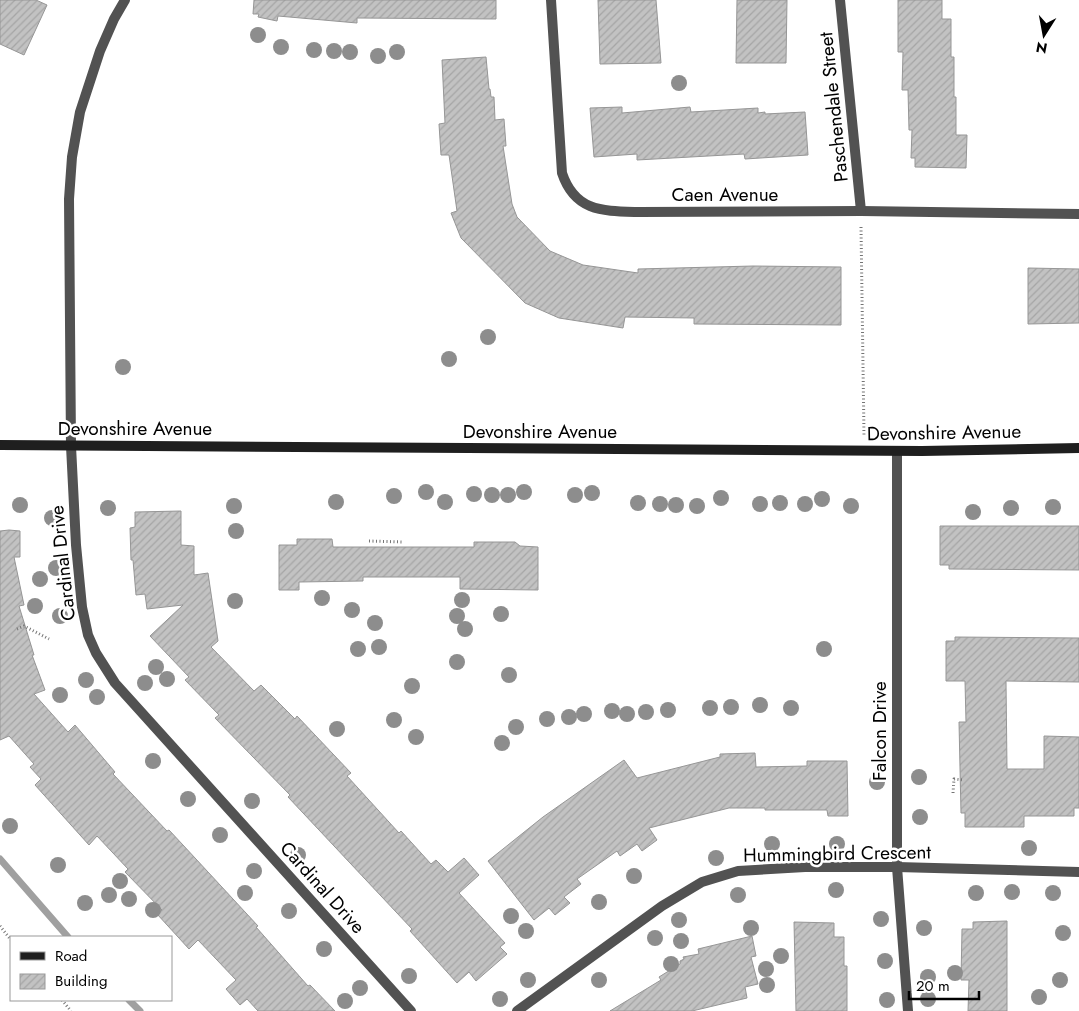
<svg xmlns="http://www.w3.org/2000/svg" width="1079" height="1011" viewBox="0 0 1079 1011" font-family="Jost,sans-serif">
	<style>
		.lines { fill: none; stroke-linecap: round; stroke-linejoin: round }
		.stream { stroke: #a0a0a0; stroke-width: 7 }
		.building { fill: url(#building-hatch); stroke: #969696 }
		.path { stroke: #747474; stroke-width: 3; stroke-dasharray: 1 2.5; stroke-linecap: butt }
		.minor { stroke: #525252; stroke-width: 10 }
		.secondary { stroke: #1f1f1f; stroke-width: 10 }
		.tree { fill: #8d8d8d }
		.labels { text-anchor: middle; stroke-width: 5; stroke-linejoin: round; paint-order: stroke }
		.street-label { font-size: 19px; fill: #000; stroke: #fff }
	</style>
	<defs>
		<pattern id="building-hatch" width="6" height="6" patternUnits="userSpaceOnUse" patternTransform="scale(1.25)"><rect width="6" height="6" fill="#c2c2c2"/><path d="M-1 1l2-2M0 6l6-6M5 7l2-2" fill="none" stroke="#a5a5a5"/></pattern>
	</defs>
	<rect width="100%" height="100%" fill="#fff"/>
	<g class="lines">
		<g class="stream">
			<polyline points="0,859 68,937"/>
			<polyline points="129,1000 140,1011"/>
		</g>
	</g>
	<g class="building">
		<polygon points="0,0 36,0 47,5 24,55 0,44"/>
		<polygon points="254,0 496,0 496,19 357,18 357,23 278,16 277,21 258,17 259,14 253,14"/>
		<polygon points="598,0 656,0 661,63 600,64"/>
		<polygon points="737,0 787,0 786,63 736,63"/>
		<polygon points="898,0 942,0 942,19 951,19 951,57 954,57 954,97 956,97 956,135 967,135 966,168 915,167 915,158 911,158 912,130 909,130 908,90 902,90 903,52 898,52"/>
		<polygon points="486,57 489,89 490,89 491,97 494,97 495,120 504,119 506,146 503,146 512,204 517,217 550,251 583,265 638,273 638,269 753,266 841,267 841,325 694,324 694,318 625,317 623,328 559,318 525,303 461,238 451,213 457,211 449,155 441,155 439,124 445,123 442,60"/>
		<polygon points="622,107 622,113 690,107 691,112 758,108 758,113 765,112 765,114 805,112 808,155 745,159 744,154 637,160 637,154 594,157 590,108"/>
		<polygon points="1028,268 1079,269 1079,323 1028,324"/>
		<polygon points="181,511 181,545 194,546 194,575 208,573 218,641 211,647 254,691 261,685 295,719 297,716 351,773 347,776 399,833 401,831 431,864 436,860 448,872 464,858 479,875 459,893 505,943 500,947 507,954 476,981 469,972 457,983 410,931 412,929 288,797 290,795 215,718 219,715 185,680 189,677 150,636 183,605 147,609 145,594 136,595 133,560 131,560 130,528 135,527 135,512"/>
		<polygon points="940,526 1079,526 1079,570 949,569 949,565 940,565"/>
		<polygon points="9,530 20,531 20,557 14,557 24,605 19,606 34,655 32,655 45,690 34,694 68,732 75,725 115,772 113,774 167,831 169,830 183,845 258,926 256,927 308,986 310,985 335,1011 258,1011 247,999 240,1005 226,989 236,980 198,940 189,949 157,914 162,910 125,872 128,869 97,836 89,845 35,785 41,779 30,767 34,764 9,736 0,740 0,531"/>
		<polygon points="297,539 332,539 333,547 474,547 474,542 515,542 520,546 538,547 538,590 460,589 460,577 363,577 363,581 299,582 299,590 279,590 279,545 297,545"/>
		<polygon points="955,637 1079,638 1079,682 1006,681 1007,769 1044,769 1044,736 1079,737 1079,808 1074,808 1074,816 1024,816 1024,827 965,827 965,813 961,813 959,722 966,722 965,681 946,681 946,641 955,641"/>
		<polygon points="755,753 756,767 807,766 807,761 847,761 848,816 828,816 827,810 765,810 765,808 729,808 649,828 657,840 642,851 637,844 620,856 617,851 577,879 581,884 564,897 570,903 555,915 549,908 534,920 488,861 543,817 624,760 637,778 720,757 720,754"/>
		<polygon points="1007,921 1007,1011 968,1011 969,980 961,980 962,929 973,929 973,922"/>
		<polygon points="794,922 834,923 834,937 844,937 844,966 847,966 847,1011 796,1011"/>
		<polygon points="752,936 756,956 751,957 758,984 745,987 747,998 692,1011 610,1011 661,980 659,977 680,964 680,961 684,959 683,957 699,954 698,949"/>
	</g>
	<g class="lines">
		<g class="path">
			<polyline points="861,227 864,435"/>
			<polyline points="369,541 404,542"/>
			<polyline points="17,629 24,626 49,639"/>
			<polyline points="953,793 954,779 963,780"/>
			<polyline points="0,926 11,940"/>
			<polyline points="62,1000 71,1011"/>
		</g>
		<g class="minor">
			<polyline points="125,0 114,19 100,51 80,112 72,157 69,199 71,446 76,545 82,607 88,635 96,653 115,683 411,1011"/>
			<path d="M551,0L562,173C575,212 603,211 639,212L861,211L1079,214"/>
			<polyline points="840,0 861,211"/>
			<polyline points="897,451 897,867 908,1011"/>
			<polyline points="517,1011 662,906 702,882 738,871 805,867 897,867 1079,872"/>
		</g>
		<polyline class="secondary" points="0,445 922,451 1079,448"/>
	</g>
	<g class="tree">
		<circle cx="258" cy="35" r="8"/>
		<circle cx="281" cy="47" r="8"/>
		<circle cx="314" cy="50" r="8"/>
		<circle cx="334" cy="51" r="8"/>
		<circle cx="350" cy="52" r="8"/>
		<circle cx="397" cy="52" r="8"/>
		<circle cx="378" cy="56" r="8"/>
		<circle cx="679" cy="83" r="8"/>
		<circle cx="488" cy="337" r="8"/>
		<circle cx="449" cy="359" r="8"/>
		<circle cx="123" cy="367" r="8"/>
		<circle cx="426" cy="492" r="8"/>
		<circle cx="524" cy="492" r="8"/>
		<circle cx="592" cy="493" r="8"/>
		<circle cx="474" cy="494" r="8"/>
		<circle cx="492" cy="495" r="8"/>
		<circle cx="508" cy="495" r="8"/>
		<circle cx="575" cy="495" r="8"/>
		<circle cx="394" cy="496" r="8"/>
		<circle cx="721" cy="498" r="8"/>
		<circle cx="822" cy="499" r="8"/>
		<circle cx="336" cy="502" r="8"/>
		<circle cx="445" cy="502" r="8"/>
		<circle cx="638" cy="503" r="8"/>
		<circle cx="780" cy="503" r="8"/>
		<circle cx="660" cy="504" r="8"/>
		<circle cx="760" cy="504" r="8"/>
		<circle cx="805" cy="504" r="8"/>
		<circle cx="20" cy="505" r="8"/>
		<circle cx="676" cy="505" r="8"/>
		<circle cx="234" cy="506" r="8"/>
		<circle cx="697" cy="506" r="8"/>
		<circle cx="851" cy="506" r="8"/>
		<circle cx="1053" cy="507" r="8"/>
		<circle cx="108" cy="508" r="8"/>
		<circle cx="1011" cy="508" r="8"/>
		<circle cx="973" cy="512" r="8"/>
		<circle cx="52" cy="518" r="8"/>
		<circle cx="236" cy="531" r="8"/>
		<circle cx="56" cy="568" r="8"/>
		<circle cx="40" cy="579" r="8"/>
		<circle cx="322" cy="598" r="8"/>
		<circle cx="462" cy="600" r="8"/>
		<circle cx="235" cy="601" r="8"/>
		<circle cx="35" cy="606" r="8"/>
		<circle cx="352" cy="610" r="8"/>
		<circle cx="501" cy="614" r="8"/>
		<circle cx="60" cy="616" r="8"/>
		<circle cx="457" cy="616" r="8"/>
		<circle cx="375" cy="623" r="8"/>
		<circle cx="465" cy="629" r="8"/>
		<circle cx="379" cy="647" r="8"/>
		<circle cx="358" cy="649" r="8"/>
		<circle cx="824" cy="649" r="8"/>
		<circle cx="457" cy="662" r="8"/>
		<circle cx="156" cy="667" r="8"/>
		<circle cx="509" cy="675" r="8"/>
		<circle cx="167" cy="679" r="8"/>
		<circle cx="86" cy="680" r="8"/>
		<circle cx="145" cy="683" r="8"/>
		<circle cx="412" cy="686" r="8"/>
		<circle cx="60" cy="695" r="8"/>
		<circle cx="97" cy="697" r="8"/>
		<circle cx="760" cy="705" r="8"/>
		<circle cx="731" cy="707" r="8"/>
		<circle cx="710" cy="708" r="8"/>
		<circle cx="791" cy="708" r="8"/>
		<circle cx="668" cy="710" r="8"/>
		<circle cx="612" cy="711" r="8"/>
		<circle cx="646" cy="712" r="8"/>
		<circle cx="584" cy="714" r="8"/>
		<circle cx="627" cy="714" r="8"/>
		<circle cx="569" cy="717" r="8"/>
		<circle cx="547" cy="719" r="8"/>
		<circle cx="394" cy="720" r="8"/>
		<circle cx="516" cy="727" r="8"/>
		<circle cx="337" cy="729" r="8"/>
		<circle cx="416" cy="737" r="8"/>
		<circle cx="502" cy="743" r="8"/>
		<circle cx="153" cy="761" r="8"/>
		<circle cx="919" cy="777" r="8"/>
		<circle cx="877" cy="782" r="8"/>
		<circle cx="188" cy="799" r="8"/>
		<circle cx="252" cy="801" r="8"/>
		<circle cx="920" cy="817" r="8"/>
		<circle cx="10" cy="826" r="8"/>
		<circle cx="220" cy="835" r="8"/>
		<circle cx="772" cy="844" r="8"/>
		<circle cx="837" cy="844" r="8"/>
		<circle cx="1029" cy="848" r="8"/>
		<circle cx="298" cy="855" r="8"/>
		<circle cx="716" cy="858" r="8"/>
		<circle cx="58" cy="865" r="8"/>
		<circle cx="254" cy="871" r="8"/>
		<circle cx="634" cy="876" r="8"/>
		<circle cx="120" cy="881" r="8"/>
		<circle cx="836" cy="890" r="8"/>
		<circle cx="1012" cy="892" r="8"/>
		<circle cx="245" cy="893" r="8"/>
		<circle cx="976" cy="893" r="8"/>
		<circle cx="1053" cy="893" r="8"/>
		<circle cx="109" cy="895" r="8"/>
		<circle cx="738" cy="895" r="8"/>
		<circle cx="129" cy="899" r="8"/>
		<circle cx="599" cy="902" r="8"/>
		<circle cx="85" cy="903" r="8"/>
		<circle cx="153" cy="910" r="8"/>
		<circle cx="289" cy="911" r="8"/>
		<circle cx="511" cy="916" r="8"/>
		<circle cx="881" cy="919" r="8"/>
		<circle cx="679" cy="920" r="8"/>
		<circle cx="751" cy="928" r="8"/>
		<circle cx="924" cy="928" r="8"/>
		<circle cx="526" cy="931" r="8"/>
		<circle cx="1063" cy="933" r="8"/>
		<circle cx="655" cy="938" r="8"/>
		<circle cx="681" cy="941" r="8"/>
		<circle cx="324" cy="949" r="8"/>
		<circle cx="781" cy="956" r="8"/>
		<circle cx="885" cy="961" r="8"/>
		<circle cx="671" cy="964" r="8"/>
		<circle cx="766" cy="969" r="8"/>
		<circle cx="955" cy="973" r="8"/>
		<circle cx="409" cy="976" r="8"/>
		<circle cx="928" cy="977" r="8"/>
		<circle cx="528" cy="980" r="8"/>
		<circle cx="599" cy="980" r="8"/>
		<circle cx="1060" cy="980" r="8"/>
		<circle cx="767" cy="985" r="8"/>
		<circle cx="360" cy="988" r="8"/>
		<circle cx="1039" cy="997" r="8"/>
		<circle cx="500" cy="999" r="8"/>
		<circle cx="928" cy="999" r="8"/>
		<circle cx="887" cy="1000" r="8"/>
		<circle cx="345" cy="1001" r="8"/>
	</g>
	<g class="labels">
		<g class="street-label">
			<text transform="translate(833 107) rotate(-96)" y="7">Paschendale Street</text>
			<text x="725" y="201">Caen Avenue</text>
			<text x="135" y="435">Devonshire Avenue</text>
			<text x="540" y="438">Devonshire Avenue</text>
			<text transform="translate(944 432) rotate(-1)" y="7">Devonshire Avenue</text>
			<text transform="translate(62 563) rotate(-96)" y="7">Cardinal Drive</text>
			<text transform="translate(879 731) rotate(-90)" y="7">Falcon Drive</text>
			<text transform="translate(837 853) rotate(-1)" y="7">Hummingbird Crescent</text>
			<text transform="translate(323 887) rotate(48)" y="7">Cardinal Drive</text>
		</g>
	</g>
	<rect x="10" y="936" width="162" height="65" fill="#ffffff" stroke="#999999"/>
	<rect x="20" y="952" width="25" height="8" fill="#1f1f1f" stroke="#999999"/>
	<text x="55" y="961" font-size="15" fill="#000000">Road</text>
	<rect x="20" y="974" width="25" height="15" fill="url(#building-hatch)" stroke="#999999"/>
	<text x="55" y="986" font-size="15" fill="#000000">Building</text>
	<g transform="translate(1044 35) rotate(191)" stroke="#ffffff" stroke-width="4" paint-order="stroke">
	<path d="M0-4L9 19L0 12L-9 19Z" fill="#000000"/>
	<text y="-8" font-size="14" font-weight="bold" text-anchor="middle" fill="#000000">N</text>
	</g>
	<path d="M909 991v8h70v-8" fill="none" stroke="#000000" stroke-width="2.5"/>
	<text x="916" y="991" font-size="15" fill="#000000" stroke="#ffffff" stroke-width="4" paint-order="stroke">20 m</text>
</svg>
